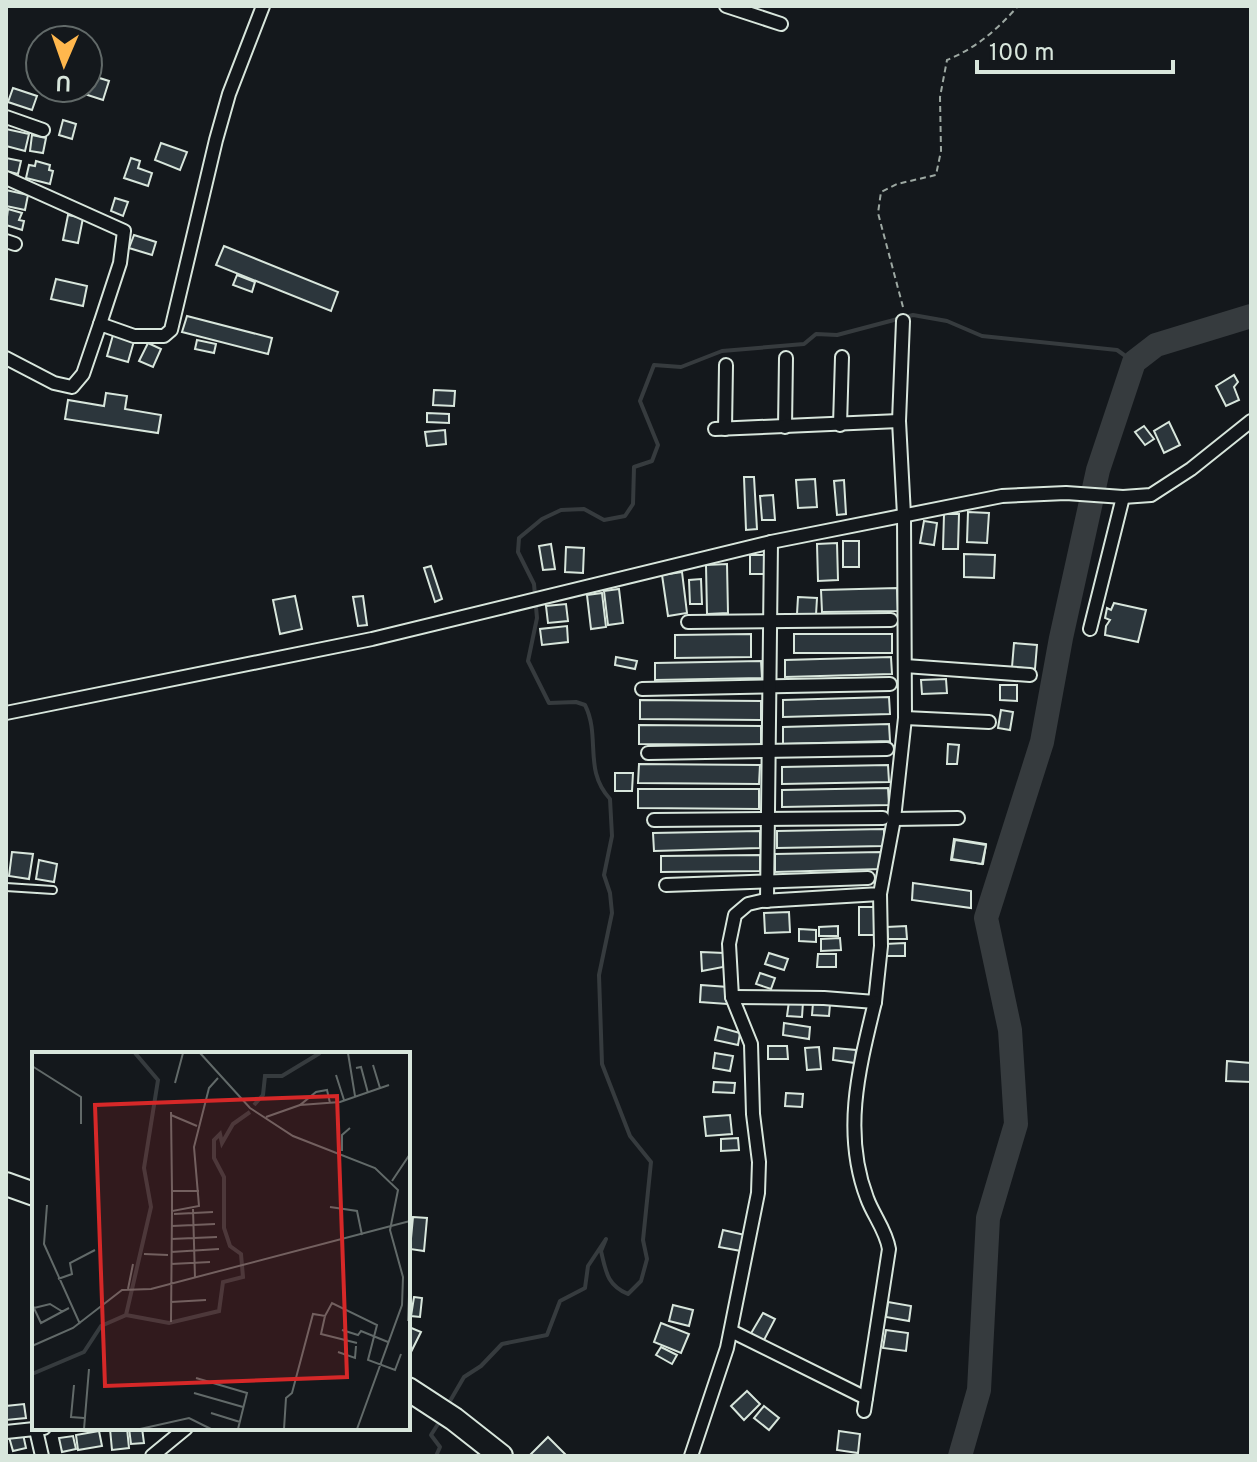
<svg xmlns="http://www.w3.org/2000/svg" width="1257" height="1462" viewBox="0 0 1257 1462" font-family="Overpass,sans-serif">
	<style>
		.lines { fill: none; stroke-linecap: round; stroke-linejoin: round }
		.stream { stroke: #363b3e; stroke-width: 4 }
		.river { stroke: #363b3e; stroke-width: 24 }
		.building { fill: #2c363c; stroke: #d8e6dc; stroke-width: 2 }
		.lane-casing { stroke: #d8e6dc; stroke-width: 10 }
		.street-casing { stroke: #d8e6dc; stroke-width: 16 }
		.highway-casing { stroke: #d8e6dc; stroke-width: 26 }
		.path { stroke: #9da8a2; stroke-width: 2; stroke-dasharray: 6 4; stroke-linecap: butt }
		.lane { stroke: #14181c; stroke-width: 6 }
		.street { stroke: #14181c; stroke-width: 12 }
		.highway { stroke: #14181c; stroke-width: 22 }
		.inset-river { fill: none; stroke: #363b3e; stroke-width: 4 }
		.inset-road { fill: none; stroke: #626a69; stroke-width: 2 }
		.view { fill: #d62828; fill-opacity: 0.15; stroke: #d62828; stroke-width: 4 }
		.inset-edge { fill: none; stroke: #d8e6dc; stroke-width: 4 }
	</style>
	<rect width="100%" height="100%" fill="#14181c"/>
	<g class="lines">
		<g class="stream">
			<path d="M450,1401L464,1377L481,1366L502,1344L547,1335L560,1301L585,1288L588,1266L606,1239L601,1251C606,1272 607,1285 628,1294L641,1281L647,1259L643,1240L651,1162L630,1136L602,1064L599,975L612,913L610,893L604,875L612,836L610,799C583,770 601,737 585,705L576,702L549,703L528,661L537,618L534,584L518,552L519,538L542,519L561,510L584,509L604,520L625,516L633,504L634,467L652,461L658,445L640,401L654,365L681,367L722,351L804,344L816,334L837,335L913,315L947,321L982,336L1117,350L1134,362"/>
			<polyline points="436,1456 440,1447 431,1435 438,1424"/>
		</g>
		<polyline class="river" points="960,1456 979,1390 988,1218 1016,1124 1010,1030 986,918 1042,742 1061,638 1098,470 1134,362 1156,345 1251,316"/>
	</g>
	<g class="building">
		<polygon points="88,63 94,65 90,75 109,81 103,100 66,88 88,88"/>
		<polygon points="13,88 37,96 32,110 8,102"/>
		<polygon points="63,120 76,124 72,139 59,135"/>
		<polygon points="6,129 29,134 25,151 6,146"/>
		<polygon points="32,135 46,138 43,153 30,151"/>
		<polygon points="161,143 187,152 180,170 155,160"/>
		<polygon points="6,158 21,161 18,174 6,171"/>
		<polygon points="131,158 140,161 138,168 152,173 148,186 124,178"/>
		<polygon points="36,161 50,165 49,170 53,171 50,184 26,178 29,165 35,166"/>
		<polygon points="6,190 28,195 25,210 6,206"/>
		<polygon points="115,198 128,202 123,216 111,211"/>
		<polygon points="8,209 22,213 19,220 24,221 22,230 6,225"/>
		<polygon points="68,215 83,218 78,243 63,240"/>
		<polygon points="134,235 156,242 152,255 129,248"/>
		<polygon points="224,246 338,292 331,311 216,265"/>
		<polygon points="237,275 255,282 252,292 233,285"/>
		<polygon points="56,279 87,286 83,306 51,299"/>
		<polygon points="187,316 272,338 268,354 182,332"/>
		<polygon points="113,335 134,341 128,362 107,356"/>
		<polygon points="197,340 216,344 214,353 195,349"/>
		<polygon points="148,343 161,349 153,367 139,361"/>
		<polygon points="1234,375 1238,382 1234,387 1239,400 1226,406 1216,386"/>
		<polygon points="434,390 455,391 454,406 433,405"/>
		<polygon points="106,393 127,396 125,409 161,415 158,433 65,419 68,400 104,406"/>
		<polygon points="427,413 449,414 449,423 427,422"/>
		<polygon points="1169,422 1180,445 1164,453 1154,431"/>
		<polygon points="1144,426 1154,439 1145,445 1135,432"/>
		<polygon points="445,430 446,444 427,446 425,432"/>
		<polygon points="744,477 754,477 757,529 746,530"/>
		<polygon points="815,479 817,507 798,508 796,480"/>
		<polygon points="844,480 846,514 837,515 834,481"/>
		<polygon points="773,495 775,520 762,520 760,496"/>
		<polygon points="968,512 989,513 987,543 967,542"/>
		<polygon points="944,514 959,514 958,549 943,549"/>
		<polygon points="924,521 937,523 934,545 920,543"/>
		<rect x="843" y="541" width="16" height="26"/>
		<polygon points="837,543 838,580 818,581 817,544"/>
		<polygon points="551,544 555,569 543,570 539,546"/>
		<polygon points="566,547 584,548 583,573 565,572"/>
		<polygon points="964,554 995,555 994,578 964,577"/>
		<rect x="750" y="555" width="14" height="19"/>
		<polygon points="727,564 728,613 707,614 706,565"/>
		<polygon points="431,566 442,599 435,602 424,568"/>
		<polygon points="682,572 687,613 668,616 662,575"/>
		<polygon points="701,579 702,604 690,604 689,580"/>
		<polygon points="897,588 898,611 822,612 821,590"/>
		<polygon points="619,589 623,623 608,625 604,591"/>
		<polygon points="602,593 606,627 591,629 587,595"/>
		<polygon points="295,596 302,629 280,634 273,600"/>
		<polygon points="363,596 367,625 358,626 353,597"/>
		<polygon points="798,597 817,598 816,615 797,614"/>
		<polygon points="1114,603 1146,610 1138,642 1105,635 1106,626 1110,620 1105,618 1107,608 1111,610"/>
		<polygon points="566,604 568,621 548,623 546,606"/>
		<polygon points="567,626 568,642 542,645 540,629"/>
		<polygon points="751,634 751,657 675,658 675,635"/>
		<rect x="794" y="634" width="98" height="19"/>
		<polygon points="1014,643 1037,645 1035,669 1012,667"/>
		<polygon points="616,657 637,661 635,669 615,665"/>
		<polygon points="891,657 892,674 785,677 785,660"/>
		<polygon points="761,661 762,678 655,680 655,663"/>
		<polygon points="946,679 947,693 922,694 921,680"/>
		<polygon points="1000,685 1017,685 1017,701 1000,700"/>
		<polygon points="889,697 890,714 783,717 783,700"/>
		<polygon points="640,700 761,701 761,720 640,719"/>
		<polygon points="1001,710 1013,712 1010,730 998,728"/>
		<polygon points="889,724 890,741 783,744 783,727"/>
		<polygon points="639,725 761,726 761,745 639,744"/>
		<polygon points="948,744 959,745 957,764 947,764"/>
		<polygon points="639,764 760,765 759,784 638,783"/>
		<polygon points="888,765 889,782 782,784 782,767"/>
		<polygon points="615,773 633,773 632,791 615,791"/>
		<polygon points="888,788 889,805 782,807 782,790"/>
		<polygon points="638,789 759,789 759,809 638,808"/>
		<polygon points="884,829 884,846 777,848 777,831"/>
		<polygon points="760,831 760,848 654,851 653,833"/>
		<polygon points="954,839 986,844 983,864 951,860"/>
		<polygon points="955,840 986,845 982,864 952,859"/>
		<polygon points="12,852 33,854 29,879 9,876"/>
		<polygon points="881,852 882,869 775,872 775,854"/>
		<polygon points="760,855 760,871 661,872 661,856"/>
		<polygon points="39,860 57,864 54,882 36,879"/>
		<polygon points="913,883 971,891 971,908 912,900"/>
		<polygon points="859,907 874,907 875,935 859,935"/>
		<polygon points="789,912 790,932 765,933 764,913"/>
		<polygon points="838,926 838,936 819,936 819,927"/>
		<polygon points="906,926 907,939 888,939 887,927"/>
		<polygon points="799,929 816,930 816,942 799,941"/>
		<polygon points="840,938 841,950 821,951 821,939"/>
		<polygon points="905,943 905,956 886,956 885,944"/>
		<polygon points="701,952 724,953 723,967 702,971"/>
		<polygon points="769,953 788,959 784,970 765,964"/>
		<polygon points="818,954 836,954 836,967 817,967"/>
		<polygon points="760,973 775,978 771,989 756,984"/>
		<polygon points="701,985 728,987 727,1004 700,1002"/>
		<polygon points="789,1001 803,1002 802,1017 787,1016"/>
		<polygon points="813,1003 830,1004 829,1016 812,1015"/>
		<polygon points="784,1023 810,1027 809,1039 783,1035"/>
		<polygon points="718,1027 740,1033 738,1045 715,1040"/>
		<polygon points="768,1046 787,1046 788,1059 768,1059"/>
		<polygon points="819,1047 821,1069 807,1070 805,1048"/>
		<polygon points="834,1048 856,1050 855,1063 833,1060"/>
		<polygon points="715,1053 733,1056 730,1071 713,1068"/>
		<polygon points="1227,1061 1251,1063 1251,1082 1226,1081"/>
		<polygon points="714,1082 735,1083 734,1093 713,1092"/>
		<polygon points="786,1093 803,1094 802,1107 785,1106"/>
		<polygon points="730,1115 732,1134 706,1136 704,1117"/>
		<polygon points="738,1138 739,1150 721,1151 721,1139"/>
		<polygon points="413,1217 427,1218 424,1251 410,1249"/>
		<polygon points="723,1230 745,1235 741,1251 719,1247"/>
		<polygon points="414,1297 422,1298 420,1317 411,1316"/>
		<polygon points="888,1302 911,1306 909,1321 886,1317"/>
		<polygon points="673,1305 693,1310 689,1326 669,1321"/>
		<polygon points="763,1313 775,1319 763,1342 750,1335"/>
		<polygon points="661,1323 689,1334 681,1353 654,1342"/>
		<polygon points="409,1327 421,1332 408,1358 408,1330"/>
		<polygon points="886,1330 908,1333 906,1351 883,1348"/>
		<polygon points="661,1347 677,1355 672,1364 656,1355"/>
		<polygon points="747,1391 760,1404 744,1420 731,1406"/>
		<polygon points="24,1404 26,1418 6,1420 6,1406"/>
		<polygon points="764,1406 779,1418 769,1430 754,1418"/>
		<polygon points="127,1428 129,1448 112,1450 110,1429"/>
		<polygon points="129,1428 142,1428 144,1443 131,1444"/>
		<polygon points="99,1431 102,1446 78,1450 76,1435"/>
		<polygon points="839,1431 860,1434 858,1453 837,1450"/>
		<polygon points="23,1434 26,1448 13,1451 9,1437"/>
		<polygon points="73,1436 76,1449 62,1452 59,1438"/>
		<polygon points="548,1437 567,1456 529,1456"/>
	</g>
	<g class="lines">
		<defs>
			<polyline id="lane" points="6,887 53,890"/>
			<g id="street">
				<polyline points="726,6 781,24"/>
				<polyline points="6,117 43,130"/>
				<polyline points="6,178 124,231 120,263 100,324"/>
				<polyline points="6,241 15,244"/>
				<polyline points="6,358 54,383 72,387 83,374 100,324 134,336 164,336 171,330 216,140 229,94 263,6"/>
				<polyline points="840,425 842,357"/>
				<polyline points="785,427 786,358"/>
				<polyline points="715,429 899,421"/>
				<polyline points="725,429 726,365"/>
				<polyline points="688,622 891,620"/>
				<polyline points="1090,629 1123,497"/>
				<polyline points="905,666 1030,675"/>
				<polyline points="642,689 890,684"/>
				<polyline points="6,713 372,639 771,542 1002,496 1066,493 1123,497 1151,495 1191,469 1251,421"/>
				<polyline points="905,718 989,722"/>
				<polyline points="648,753 887,749"/>
				<polyline points="894,819 958,818"/>
				<polyline points="654,820 883,818"/>
				<polyline points="666,885 868,878"/>
				<polyline points="767,901 771,542"/>
				<polyline points="732,997 824,998 875,1002 881,946 880,894"/>
				<polyline points="731,1331 866,1398"/>
				<path d="M864,1411L889,1249C886,1230 873,1215 867,1198C842,1132 859,1068 875,1002"/>
				<polyline points="36,1430 42,1456"/>
				<polyline points="6,1432 44,1428"/>
				<polyline points="152,1456 186,1428"/>
				<polyline points="691,1456 727,1348 758,1193 759,1162 753,1114 751,1044 732,997 729,944 735,915 748,904 761,901 880,894 894,819 905,718 904,515 899,421 903,321"/>
			</g>
			<g id="highway">
				<polyline points="6,1184 34,1194"/>
				<polyline points="408,1389 454,1419 501,1456"/>
			</g>
		</defs>
		<use href="#lane" class="lane-casing"/>
		<use href="#street" class="street-casing"/>
		<use href="#highway" class="highway-casing"/>
		<path class="path" d="M903,307L878,213L881,192L897,184L936,175L941,151L940,97L947,60C976,48 997,30 1018,6"/>
		<use href="#lane" class="lane"/>
		<use href="#street" class="street"/>
		<use href="#highway" class="highway"/>
	</g>
	<g transform="translate(32 1052)">
		<rect width="378" height="378" fill="#14181c"/>
		<path class="inset-river" d="M222,53L231,43L233,24H250L288,1M94,263L137,271L187,259L191,230L211,225L209,202L198,194L192,176V125L182,106V88L188,82L190,91L201,72L218,60M0,322L52,300L69,274L94,263L119,155L112,116L126,28L103,1"/>
		<path class="inset-road" d="M168,1L218,56L261,84L343,116L366,138L358,178L371,225L370,253L325,377M316,1L323,44M341,13L348,36M0,14L49,45V72M324,16L329,15L336,41M304,23L312,48M143,31L151,1M268,53L308,50L357,33M139,60L140,139M139,63L165,74M234,65L268,53L284,40L295,38L298,51M310,99V83L318,76M360,129L378,102M15,153L12,192L48,272M298,155L325,159L330,183M161,157L163,226M140,159V139H167M142,162L181,160M140,174L183,172M139,187L185,185M139,200L187,197M112,202L136,203M139,212L178,210M26,227L40,222L38,211L63,198M96,237L101,212M139,250L174,248M0,252L9,271L37,256M2,256L18,252L31,260M293,264L289,282L325,291M376,269L377,244M139,270L140,159L167,154L162,95L177,36L186,26M310,278L326,283L329,279L356,290M0,294L41,276L90,238L119,237L378,169M306,300L323,306L324,294M164,326L215,341L206,377M42,333L39,365L52,366M162,341L211,355M179,361L208,370M52,377L57,317M108,377L157,366L179,377M252,377L254,346L260,341L281,262L293,264L300,251L345,273L336,308L363,318L369,302"/>
		<path class="view" d="M305,44L315,325L73,334L63,53Z"/>
		<rect width="378" height="378" class="inset-edge"/>
	</g>
	<rect width="1257" height="1462" fill="none" stroke="#d8e6dc" stroke-width="16"/>
	<g transform="translate(64 64) rotate(182)"><circle r="38" fill="#14181c" stroke="#626a69" stroke-width="2"/>
	<path d="M0-6L14 30L0 20L-14 30Z" fill="#ffb74d"/>
	<text y="-12" font-size="22" font-weight="bold" text-anchor="middle" fill="#d8e6dc">U</text>
	</g>
	<path d="M977 60v12h196v-12" fill="none" stroke="#d8e6dc" stroke-width="4"/>
	<text x="989" y="60" font-size="24" fill="#d8e6dc" stroke="#14181c" stroke-width="6" paint-order="stroke">100 m</text>
</svg>
